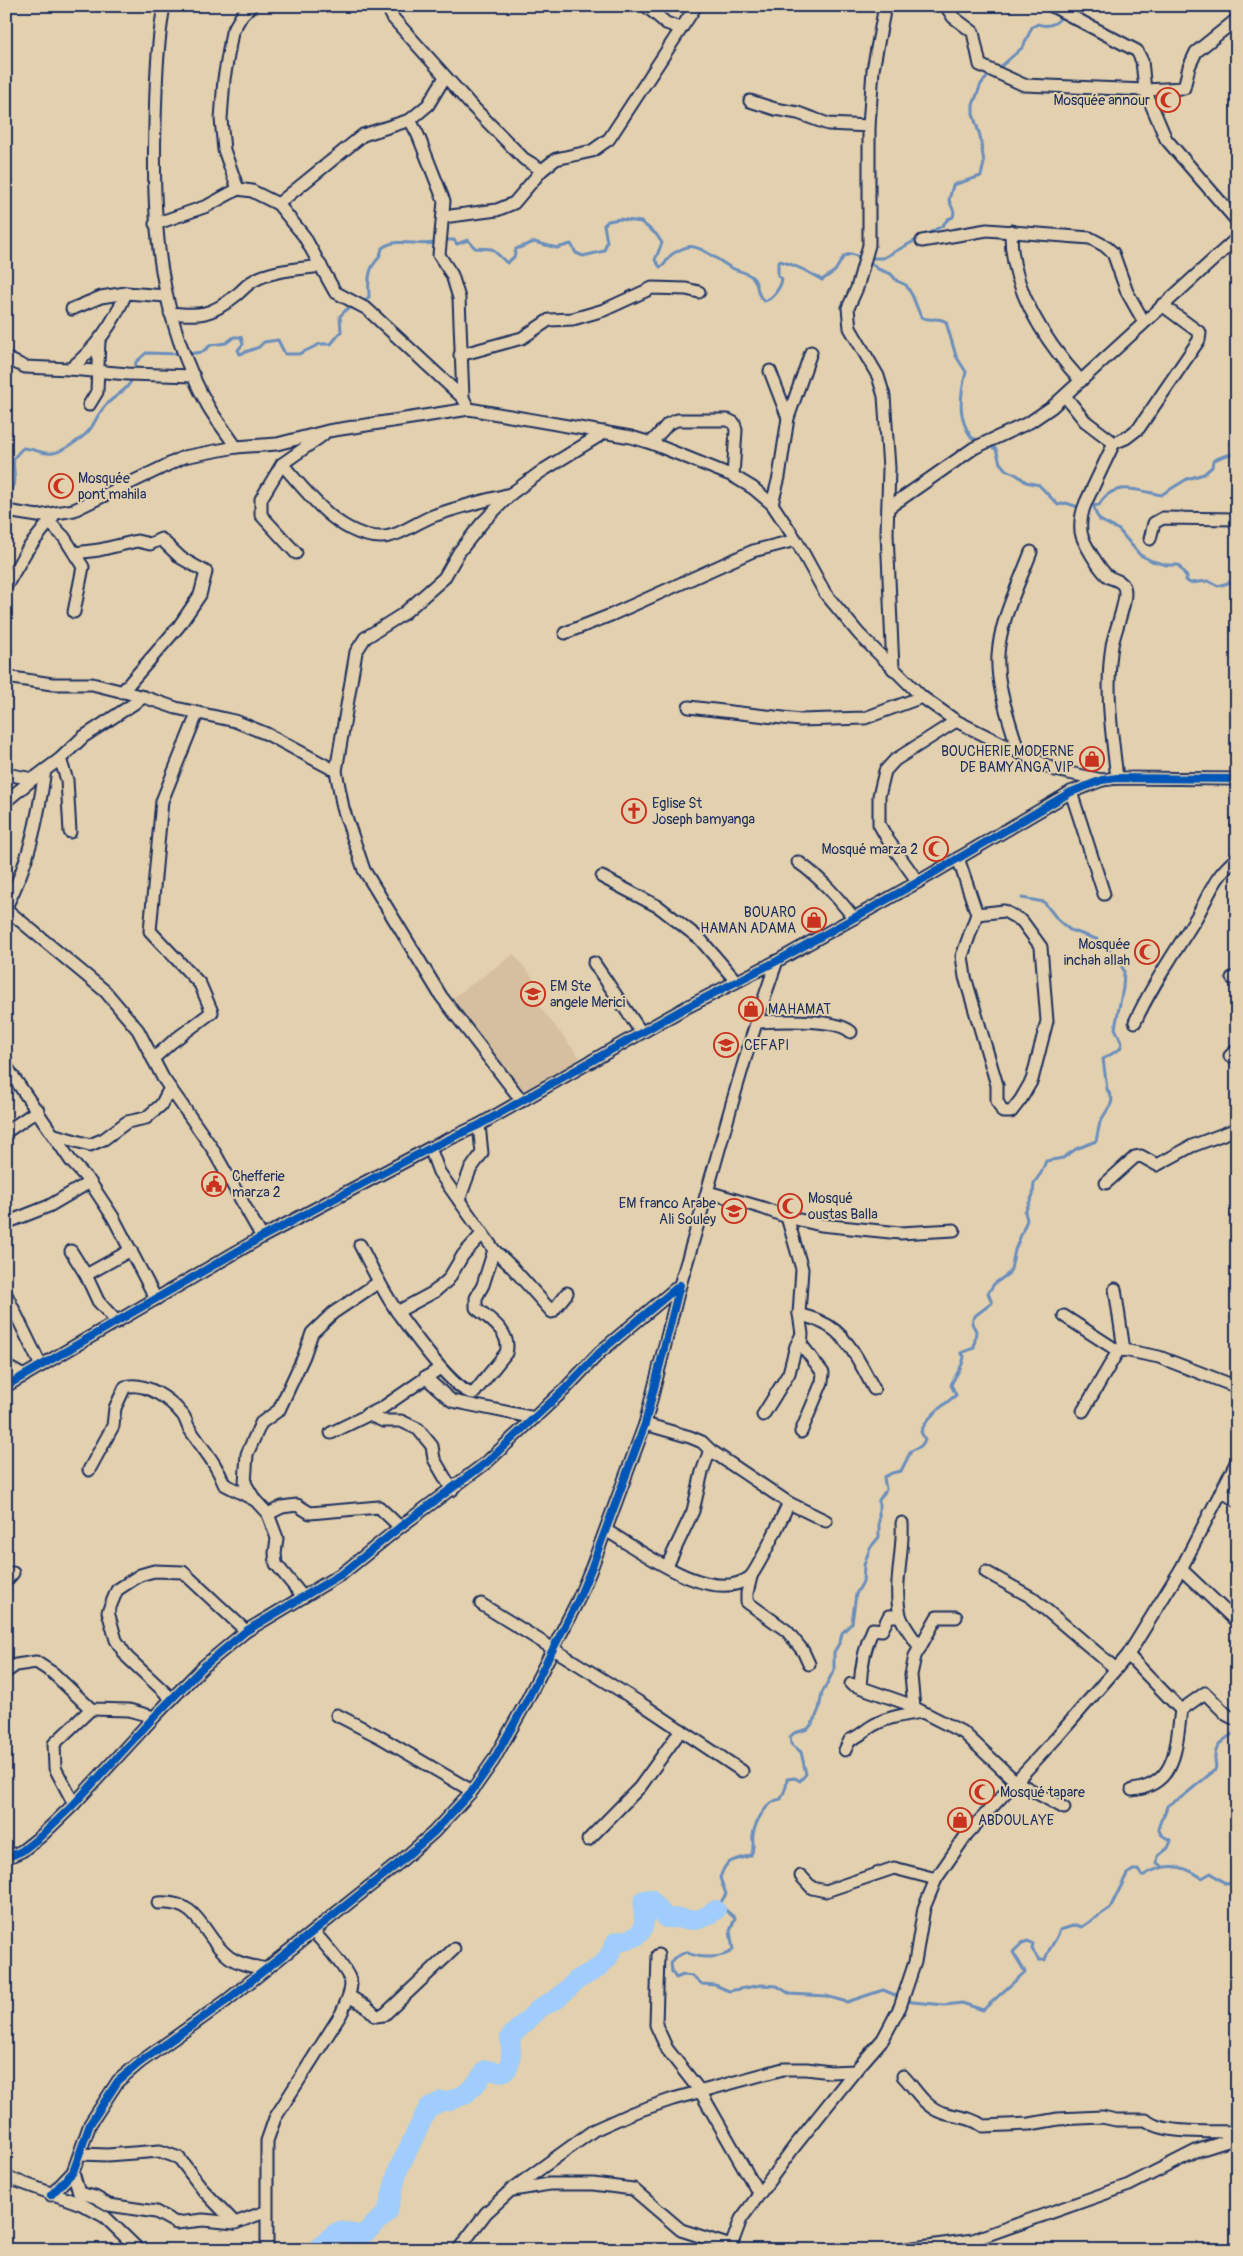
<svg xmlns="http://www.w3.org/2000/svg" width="1243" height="2256" viewBox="0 0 1243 2256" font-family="Pangolin,sans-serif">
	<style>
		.built { fill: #d5bf9f }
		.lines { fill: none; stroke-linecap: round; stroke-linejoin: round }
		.stream { stroke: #6b8ebc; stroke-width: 3 }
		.river { stroke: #a0cdfb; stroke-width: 20 }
		.minor-casing { stroke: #1b2f5e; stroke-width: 15 }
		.minor { stroke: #e3d0ae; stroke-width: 11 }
		.cycleway-casing { stroke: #e3d0ae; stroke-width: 11 }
		.cycleway { stroke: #0057b8; stroke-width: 8 }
		.labels { text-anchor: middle; stroke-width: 4; stroke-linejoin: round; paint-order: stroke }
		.poi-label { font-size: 14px; fill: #1b2f5e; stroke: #e3d0ae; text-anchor: start }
	</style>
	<rect width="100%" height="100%" fill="#e3d0ae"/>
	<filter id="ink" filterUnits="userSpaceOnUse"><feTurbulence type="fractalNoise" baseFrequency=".02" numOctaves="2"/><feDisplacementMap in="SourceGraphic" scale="10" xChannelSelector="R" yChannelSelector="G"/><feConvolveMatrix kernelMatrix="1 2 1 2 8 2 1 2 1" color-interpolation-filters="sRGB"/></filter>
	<g filter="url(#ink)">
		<polygon class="built" points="514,954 539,986 530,994 580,1058 522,1097 450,1000"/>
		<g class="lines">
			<g class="stream">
				<path d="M997,70L1023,47L1032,27L1038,24C1047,28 1058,24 1062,15"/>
				<path d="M444,240H454L457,244L468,240L475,248L492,249L507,263L514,257L516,249L534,242L557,248L571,244L576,253L583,256L604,251L607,242L604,225L608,221L620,219L641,222L656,234L662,243L655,260L660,267C666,265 666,260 670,256C673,253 683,248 687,247C698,243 720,262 732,268C739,272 746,271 753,278C759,284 756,296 764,301C772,300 781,287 782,279L778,276V264L780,261C796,265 808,272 822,280L835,271L844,256L851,254L862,258"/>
				<polyline points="868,258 883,258 942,226 948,219 953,217 954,212 949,200 953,185 981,176 984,163 980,136 973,114 973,105 981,84 991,73"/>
				<path d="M867,260L878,269L891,274L897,281L906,285L912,295L921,317C929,322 938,316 946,322L956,356L966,372C960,396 957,418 972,438L982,441"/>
				<path d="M361,304L369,297C369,287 367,277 372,267C376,260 381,257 382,248C399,236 419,248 438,242"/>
				<polyline points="188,354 202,352 211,345 226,343 234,337 241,337 243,344 238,350 240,354 259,347 264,342 278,340 285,354 299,354 320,344 331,344 341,332 340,316 347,309 356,307"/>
				<polyline points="134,371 136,362 146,353 181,354"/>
				<polyline points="986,445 996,449 1000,463 1006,470 1017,475 1026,482 1039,485 1058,505 1066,503 1081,508"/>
				<polyline points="6,492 10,496 6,506"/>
				<path d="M10,496C11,491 14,485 14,480C16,462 7,463 23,448C33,448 43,455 53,453C63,452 86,436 91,428C96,420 99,412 106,405C115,395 128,391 133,377"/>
				<path d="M1087,506L1099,505C1113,479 1139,491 1161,495L1187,479L1204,474L1212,467L1213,461C1220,457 1229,453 1237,455"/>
				<polyline points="1094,506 1096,514 1100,520 1119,530 1140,555 1152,561 1167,565 1178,565 1187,577 1186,580 1190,583 1208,581 1218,586 1231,582 1237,584"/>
				<polyline points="1237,1865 1235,1866 1237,1880"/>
				<path d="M1162,1866L1157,1863L1158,1856L1168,1848L1171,1841C1168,1838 1163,1837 1161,1834C1154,1826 1166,1815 1167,1806L1182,1797L1215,1770C1217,1765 1215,1764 1215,1759C1214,1746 1226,1737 1237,1732"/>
				<path d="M716,1910L726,1894L720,1878C727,1856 734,1862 751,1855C755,1847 752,1843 753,1835C755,1822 767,1800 781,1799L786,1787L787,1779L795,1778L800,1781L806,1774L801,1752L791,1744L790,1737L794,1733L808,1729L814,1721L819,1709L822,1693L834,1670V1652L840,1642L842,1633L852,1623L856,1594L863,1582L864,1565L870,1548L879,1537V1500C889,1485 886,1495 884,1477L892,1473L901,1471L911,1451L921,1446L925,1440L921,1432C927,1416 944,1405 956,1395L951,1385C955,1375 964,1366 964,1356L961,1353L974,1348L976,1331L972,1323L973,1319L976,1315L992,1303L988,1293L994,1284L1008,1274L1011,1269L1015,1250L1027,1220L1025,1212L1033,1195L1034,1183L1041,1173L1046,1161L1063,1158L1076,1149L1096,1141L1100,1122L1111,1104L1112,1099L1107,1089L1103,1059L1120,1049L1122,1044L1115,1028L1123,988L1124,971L1118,958L1099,940L1070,930L1058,920L1044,902L1022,898"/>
				<path d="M717,1910L723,1908L735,1918L730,1931L733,1950C723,1959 698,1959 686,1952L674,1958L671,1962L672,1972L676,1978L683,1975L693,1976L702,1984L715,1985L729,1991L761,1985L777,1986L790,1994L826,1996L847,2002L883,1990L912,2002L945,2005L962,2003L983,2010L1025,1972L1013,1952L1022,1943L1028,1941L1033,1944L1032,1949L1039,1960H1045C1048,1948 1056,1942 1060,1930L1076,1925L1082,1927L1110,1908L1127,1874L1133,1870H1138L1142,1876C1164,1863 1181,1863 1202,1878L1211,1873L1226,1884L1236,1883L1237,1881"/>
			</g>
			<path class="river" d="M316,2250L334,2234L340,2231L358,2235L365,2233L387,2213L398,2170L428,2108L442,2101H449L464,2095L475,2085L486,2070C490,2070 498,2072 502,2072C514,2070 511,2045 510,2037L541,2007L557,1999L577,1980L598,1968L608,1958L616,1942C630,1940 644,1937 644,1920C644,1912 642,1907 644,1900L650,1899L666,1918C692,1917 691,1927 716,1910"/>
			<defs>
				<g id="minor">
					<path d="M164,6C157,45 156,84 155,123C152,224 158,316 208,406C216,420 227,433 236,447"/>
					<polyline points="387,6 393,18 470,104 524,159 542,170"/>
					<polyline points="646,6 666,23 680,28"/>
					<polyline points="885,6 873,70 869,126 869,245 857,288 848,308 850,328 878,376 884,396 889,468 887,533 893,669"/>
					<polyline points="946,6 953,17 973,32 980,65 1024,85 1145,90 1184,88 1189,67 1196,52 1237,19"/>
					<polyline points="1052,6 1137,51 1142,61 1145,90 1166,139 1237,221"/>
					<polyline points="750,101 775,109 798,113 828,124 869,126"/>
					<polyline points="410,120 418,135 444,201 439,255 452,275 459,298 463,398"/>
					<polyline points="238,189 224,150 221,119 224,79 232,32 242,15 251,6"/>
					<polyline points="278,204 363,135 410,120 428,105 445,77"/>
					<polyline points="443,217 497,210 514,203 542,170 556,159 592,151 609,139 696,6"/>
					<polyline points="155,224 207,206 238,189 252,191 278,204 304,236 335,292 367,309 463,398 469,409"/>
					<path d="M1011,231C1010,287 1044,340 1081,381"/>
					<polyline points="922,241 987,230 1090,238 1105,246 1113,253 1127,292 1144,322"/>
					<polyline points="72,309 101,297 126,293 166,296"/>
					<path d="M170,313C199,316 211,316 235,296C241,292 246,285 253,281C271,270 300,269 321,266"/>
					<polyline points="460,355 522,338 549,320 573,319 604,310 652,288 686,289 699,292"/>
					<path d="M6,358L25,367L70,369C96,348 114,323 126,293"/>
					<polyline points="70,369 128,374 194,376"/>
					<polyline points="770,371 788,418"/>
					<polyline points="1065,396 1085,421 1114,443 1126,438 1139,428 1199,340 1200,333 1162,305"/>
					<polyline points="89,405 97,392 99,340"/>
					<polyline points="651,443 668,424 677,420 728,420 734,423 736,430 733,476"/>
					<path d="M1114,443L1086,502C1082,511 1080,522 1081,532C1082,541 1101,572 1109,577C1114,580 1121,580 1124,587C1129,598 1114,632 1112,646C1105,690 1112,734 1117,778"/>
					<path d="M282,464C307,492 338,536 380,537C397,538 417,522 433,516C457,507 484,501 510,494"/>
					<polyline points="772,504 779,477 788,418 811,352"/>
					<polyline points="888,508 974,448 1030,422 1052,407 1237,238"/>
					<polyline points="6,511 38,516 74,510 184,457 236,447 277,444 328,431 469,409 631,437 651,443 733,476 753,488 772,504 796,540 825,593 859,634 922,697 956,721 1055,770 1102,780"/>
					<polyline points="49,522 64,537 83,567 74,612"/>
					<polyline points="1150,539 1154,523 1163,518 1237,519"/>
					<polyline points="75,553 99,550 137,541 150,544 161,539 181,558 206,572 200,595 179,626 122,692"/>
					<polyline points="296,553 261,515 261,499 282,464 323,435"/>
					<polyline points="6,586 27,550 53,517"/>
					<polyline points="565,633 611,615 753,551 796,540"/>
					<polyline points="6,677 52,684 92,684 144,697"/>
					<polyline points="689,707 800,720 865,718 922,697"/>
					<path d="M1019,753C1010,722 996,687 998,655C1000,620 1019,584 1031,552"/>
					<polyline points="60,759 67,780 70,832"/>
					<polyline points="6,774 33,779 60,759 83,737 144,697 176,708 235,721 267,734 336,771"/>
					<polyline points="1071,792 1104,894"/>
					<polyline points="6,801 33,779"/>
					<polyline points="958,858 977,914 962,956 965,977 997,1085 997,1101 1003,1112 1011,1112 1021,1099 1032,1080 1047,1021 1041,947 1022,921 1004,911 977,914"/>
					<path d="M798,862C821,878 837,897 854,918"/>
					<polyline points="602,877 659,907 700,939 736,981"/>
					<polyline points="918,882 888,840 879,824 879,796 885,771 895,760 956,721"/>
					<path d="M6,907C29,863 38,819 45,770"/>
					<polyline points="6,909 105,991 138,1030 163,1078 212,1148 262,1237"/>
					<polyline points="594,963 641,1032"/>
					<polyline points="1232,978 1237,976"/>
					<path d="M757,1022C778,1021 836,1018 851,1032"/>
					<path d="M1135,1022C1152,985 1175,952 1196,918C1211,892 1213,878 1237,858"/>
					<polyline points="1230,1056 1237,1050"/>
					<polyline points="153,1059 172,1042 212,1012 200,984 150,931 162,801 197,714"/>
					<polyline points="6,1066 71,1161 90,1182 49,1206 6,1223"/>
					<polyline points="522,1101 441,996 364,870 343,808 336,771 356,652 365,638 403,614 444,578 459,552 482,523 512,493 542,471 605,432"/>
					<polyline points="6,1132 38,1110"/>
					<polyline points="55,1135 90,1145 104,1139 127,1122 146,1118 161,1105 170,1088"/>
					<polyline points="90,1182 113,1217 156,1299"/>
					<polyline points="1106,1183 1135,1157 1141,1156 1157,1165 1192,1146 1229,1132 1237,1128"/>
					<polyline points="708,1192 763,1208 787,1217 802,1269 799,1314 802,1334 801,1344 823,1373 822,1382 801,1432"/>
					<polyline points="459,1200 470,1170 482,1153 479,1125"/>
					<polyline points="787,1217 821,1225 900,1233 954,1230"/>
					<path d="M360,1245C372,1268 383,1292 398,1313C409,1328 457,1396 474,1393L506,1353C512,1333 490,1319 476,1308V1298L483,1285L494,1250L439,1172L430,1148"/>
					<polyline points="494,1250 511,1266 552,1312 567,1293"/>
					<polyline points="71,1251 86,1275 98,1301 117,1322"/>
					<polyline points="86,1275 131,1250"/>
					<path d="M680,1285C713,1177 739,1067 777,961"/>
					<polyline points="6,1294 41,1366"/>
					<polyline points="397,1312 434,1292 448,1280 463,1255 482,1234"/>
					<path d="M799,1314C806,1317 814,1318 821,1322C848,1333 861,1366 874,1389"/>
					<polyline points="1064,1316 1118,1351"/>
					<polyline points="1124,1350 1159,1357 1237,1387"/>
					<polyline points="6,1366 24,1376"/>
					<polyline points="425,1377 452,1401 535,1418"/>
					<polyline points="6,1386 262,1237 430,1148 479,1125 685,1008 777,961 918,882 1071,792 1102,780 1117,778 1237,779"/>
					<polyline points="1083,1411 1118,1351 1124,1350 1115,1289"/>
					<polyline points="367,1414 383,1421 401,1421 418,1429 432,1446 434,1459 452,1490"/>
					<polyline points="763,1415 789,1373 796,1346 801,1336"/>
					<polyline points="645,1424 690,1437 702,1442 710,1450 789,1503 826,1521"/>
					<polyline points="331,1433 382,1408 440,1368"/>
					<path d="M89,1470L113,1426L115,1408L125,1387C145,1381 170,1399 182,1414C186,1418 186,1423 189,1428C201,1447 216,1462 224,1484L253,1499"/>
					<polyline points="1221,1491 1237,1501"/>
					<polyline points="268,1514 282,1507 297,1505 310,1513 379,1507 400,1527"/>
					<path d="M902,1523C904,1553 893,1585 900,1615C903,1626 914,1638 920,1648"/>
					<path d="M607,1531C642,1551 710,1605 749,1578C757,1572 783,1515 789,1503"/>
					<polyline points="667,1566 693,1511 702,1472 710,1450"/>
					<polyline points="1181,1569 1237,1622"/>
					<polyline points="986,1572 1031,1597 1116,1669"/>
					<polyline points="751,1577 747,1593 747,1602 787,1631 803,1651 809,1664"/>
					<polyline points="6,1581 13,1573"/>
					<polyline points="303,1597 276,1564 275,1553 277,1538 268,1514 255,1500 245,1483 247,1454 261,1423 279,1410 304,1356 312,1333 333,1313 379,1282"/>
					<polyline points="481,1604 642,1704 742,1771"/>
					<polyline points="1128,1655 1181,1710"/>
					<polyline points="6,1672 16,1665 36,1662 53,1673 91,1709 129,1710 154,1717"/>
					<polyline points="851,1684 905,1703 964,1733 1015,1781 1064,1808"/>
					<path d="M860,1687C861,1666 864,1648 873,1629L882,1630L889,1616H900"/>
					<polyline points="172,1699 127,1657 116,1640 108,1612 117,1590 140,1575 154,1571 183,1572 246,1631"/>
					<polyline points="914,1708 911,1675 915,1656 937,1617 956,1617"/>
					<polyline points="337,1715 380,1737 472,1791"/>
					<path d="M845,1750L850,1740C858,1737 862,1733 869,1728C885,1717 904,1715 922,1712"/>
					<path d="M1132,1790C1177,1785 1176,1746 1181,1710L1205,1693L1227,1715L1237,1720"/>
					<polyline points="74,1804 55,1768 54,1744 91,1709"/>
					<polyline points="588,1840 640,1787 681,1730"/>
					<polyline points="6,1858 22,1851 41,1836 74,1804 154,1717 204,1666 246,1631 343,1573 400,1527 487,1462 565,1389 600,1352 680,1285 645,1424 591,1569 578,1600 525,1704 493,1761 472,1791 434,1832 400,1862 226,2001 139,2063 118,2081 90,2124 73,2172 51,2195"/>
					<polyline points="801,1876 812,1888 826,1891 894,1868 936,1879"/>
					<path d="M158,1903C202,1900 201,1936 229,1957C240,1965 253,1966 266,1969"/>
					<polyline points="658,1955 656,2025 667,2049 700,2091 759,2194"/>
					<polyline points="349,1996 367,2007 376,2016 384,2015 454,1949"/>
					<path d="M903,2076C916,2089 923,2106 943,2113C957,2117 971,2117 983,2126L1030,2124L1058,2119L1102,2117L1116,2120H1146C1163,2135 1214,2131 1237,2132"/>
					<polyline points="80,2154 107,2155 160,2151 179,2158 204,2191 235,2223"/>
					<polyline points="73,2172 79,2193 95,2197 109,2205 156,2212 176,2223 203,2220 235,2223 265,2212"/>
					<polyline points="6,2177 81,2204 105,2217 139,2250"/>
					<polyline points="513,2190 549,2184 593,2184 633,2189 681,2230 731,2246"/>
					<path d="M267,2250V2141L275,2118L341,2014C345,2005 351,1994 351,1984C350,1971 323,1943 314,1932"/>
					<polyline points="458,2250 486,2213 511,2190 594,2130 632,2113 673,2099 783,2069 807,2069 830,2072 855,2071 883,2039 900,2007 915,1962 924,1908 936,1879 967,1834 1058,1736 1128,1655 1181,1569 1237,1461"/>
					<polyline points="732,2250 731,2246 741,2219 794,2147 855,2071"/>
					<polyline points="898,2250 973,2240 1129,2185 1196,2151 1237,2138"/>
				</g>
			</defs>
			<use href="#minor" class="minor-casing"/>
			<use href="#minor" class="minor"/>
			<defs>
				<g id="cycleway">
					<polyline points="6,1386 262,1237 430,1148 479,1125 685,1008 777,961 918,882 1071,792 1102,780 1117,778 1237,779"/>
					<polyline points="6,1858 22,1851 41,1836 74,1804 154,1717 204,1666 246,1631 343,1573 400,1527 487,1462 565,1389 600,1352 680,1285 645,1424 591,1569 578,1600 525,1704 493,1761 472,1791 434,1832 400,1862 226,2001 139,2063 118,2081 90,2124 73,2172 51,2195"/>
				</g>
			</defs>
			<use href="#cycleway" class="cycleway-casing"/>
			<use href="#cycleway" class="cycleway"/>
		</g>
	</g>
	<defs>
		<symbol id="mosque-ring" viewBox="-11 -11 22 22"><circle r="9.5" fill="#e3d0ae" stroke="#c8321e" stroke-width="1.5"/><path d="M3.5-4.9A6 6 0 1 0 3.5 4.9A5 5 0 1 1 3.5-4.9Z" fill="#c8321e"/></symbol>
		<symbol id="shop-ring" viewBox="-11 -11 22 22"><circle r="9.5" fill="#e3d0ae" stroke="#c8321e" stroke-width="1.5"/><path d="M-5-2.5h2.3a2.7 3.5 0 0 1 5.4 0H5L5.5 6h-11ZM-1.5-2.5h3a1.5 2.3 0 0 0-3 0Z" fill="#c8321e"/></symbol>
		<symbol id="church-ring" viewBox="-11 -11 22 22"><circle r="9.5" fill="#e3d0ae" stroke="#c8321e" stroke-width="1.5"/><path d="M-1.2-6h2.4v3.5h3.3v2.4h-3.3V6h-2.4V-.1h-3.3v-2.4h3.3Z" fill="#c8321e"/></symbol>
		<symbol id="school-ring" viewBox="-11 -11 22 22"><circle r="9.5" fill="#e3d0ae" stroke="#c8321e" stroke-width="1.5"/><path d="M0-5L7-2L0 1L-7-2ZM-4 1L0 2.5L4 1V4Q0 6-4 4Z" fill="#c8321e"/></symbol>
		<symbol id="university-ring" viewBox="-11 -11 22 22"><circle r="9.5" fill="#e3d0ae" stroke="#c8321e" stroke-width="1.5"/><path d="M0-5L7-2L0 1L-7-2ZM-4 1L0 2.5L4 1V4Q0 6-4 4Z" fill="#c8321e"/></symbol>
		<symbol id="civic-ring" viewBox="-11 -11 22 22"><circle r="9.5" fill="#e3d0ae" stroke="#c8321e" stroke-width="1.5"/><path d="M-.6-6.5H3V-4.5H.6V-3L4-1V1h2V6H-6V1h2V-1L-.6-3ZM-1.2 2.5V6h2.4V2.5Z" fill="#c8321e"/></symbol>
	</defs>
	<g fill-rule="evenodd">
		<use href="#mosque-ring" x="1154" y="86" width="28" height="28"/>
		<use href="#mosque-ring" x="47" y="472" width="28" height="28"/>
		<use href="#shop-ring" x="1078" y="745" width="28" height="28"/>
		<use href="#church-ring" x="620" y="797" width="28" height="28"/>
		<use href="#mosque-ring" x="922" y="835" width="28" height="28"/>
		<use href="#shop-ring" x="800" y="906" width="28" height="28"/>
		<use href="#mosque-ring" x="1133" y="938" width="28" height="28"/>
		<use href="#school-ring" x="519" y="980" width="28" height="28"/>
		<use href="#shop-ring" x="737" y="995" width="28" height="28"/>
		<use href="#university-ring" x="712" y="1031" width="28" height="28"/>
		<use href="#civic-ring" x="200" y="1170" width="28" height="28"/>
		<use href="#mosque-ring" x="776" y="1192" width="28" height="28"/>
		<use href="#school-ring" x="720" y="1197" width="28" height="28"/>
		<use href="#mosque-ring" x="968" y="1778" width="28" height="28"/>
		<use href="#shop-ring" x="946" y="1806" width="28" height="28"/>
	</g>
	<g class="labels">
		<g class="poi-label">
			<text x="1150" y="105" text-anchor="end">Mosquée annour</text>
			<text x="78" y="483">Mosquée<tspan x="78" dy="16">pont mahila</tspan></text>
			<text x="1074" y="756" text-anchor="end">BOUCHERIE MODERNE<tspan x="1074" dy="16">DE BAMYANGA VIP</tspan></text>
			<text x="652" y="808">Eglise St<tspan x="652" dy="16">Joseph bamyanga</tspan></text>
			<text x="918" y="854" text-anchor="end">Mosqué marza 2</text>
			<text x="796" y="917" text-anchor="end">BOUARO<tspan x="796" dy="16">HAMAN ADAMA</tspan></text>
			<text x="1130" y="949" text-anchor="end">Mosquée<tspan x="1130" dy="16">inchah allah</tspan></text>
			<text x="550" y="991">EM Ste<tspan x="550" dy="16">angele Merici</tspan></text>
			<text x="768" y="1014">MAHAMAT</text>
			<text x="744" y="1050">CEFAPI</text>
			<text x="232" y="1181">Chefferie<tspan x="232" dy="16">marza 2</tspan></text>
			<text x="808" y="1203">Mosqué<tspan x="808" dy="16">oustas Balla</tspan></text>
			<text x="716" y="1208" text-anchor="end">EM franco Arabe<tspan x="716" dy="16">Ali Souley</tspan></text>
			<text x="1000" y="1797">Mosqué tapare</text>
			<text x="978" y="1825">ABDOULAYE</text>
		</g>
	</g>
	<rect width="1243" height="2256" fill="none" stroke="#e3d0ae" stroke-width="25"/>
	<rect x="12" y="12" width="1218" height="2231" fill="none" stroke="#1b2f5e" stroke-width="2" filter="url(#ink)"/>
</svg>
